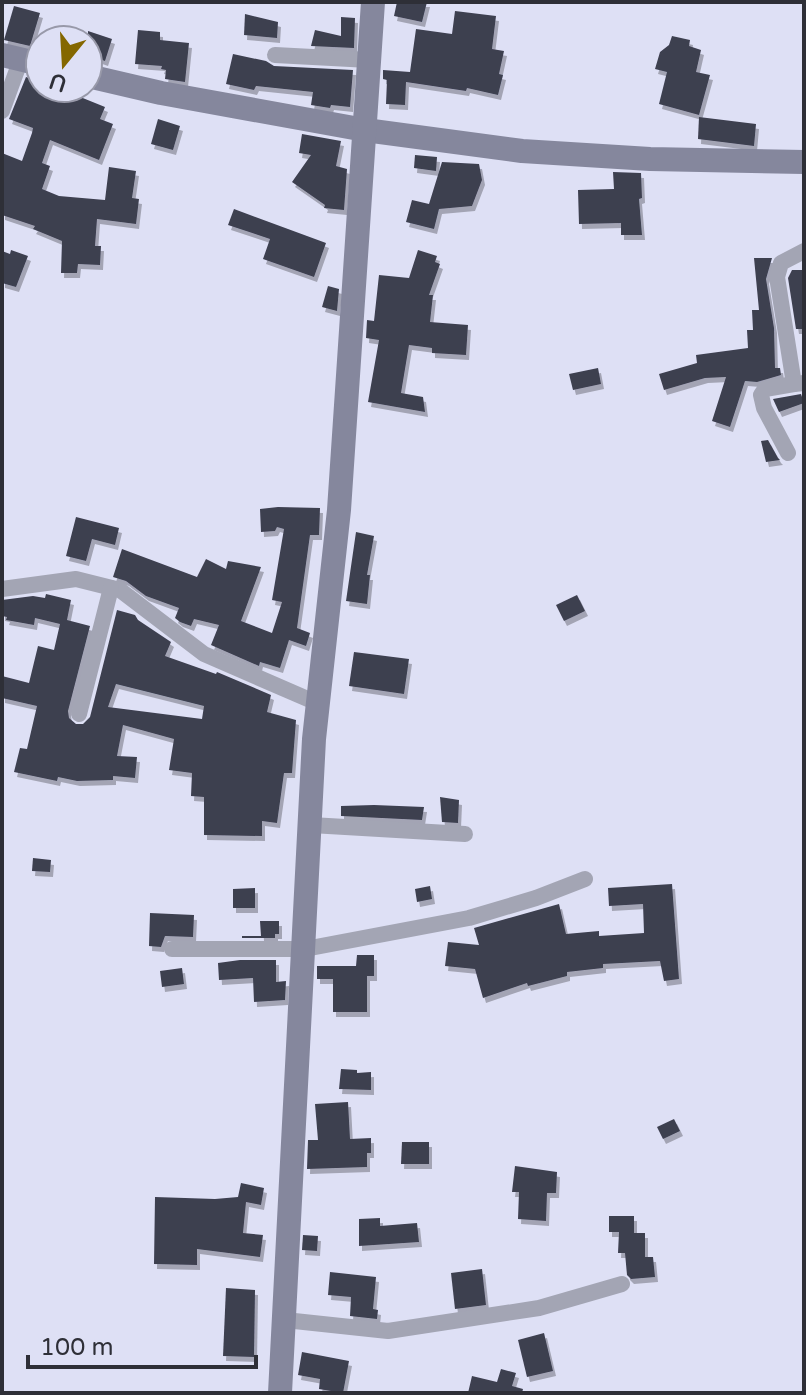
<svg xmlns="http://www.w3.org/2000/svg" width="806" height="1395" viewBox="0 0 806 1395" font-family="'Varela Round',sans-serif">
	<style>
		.building { fill: #3d3f50; fill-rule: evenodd; filter: url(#shadow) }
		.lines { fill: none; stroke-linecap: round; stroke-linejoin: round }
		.street { stroke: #a3a5b4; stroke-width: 16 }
		.secondary { stroke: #85879d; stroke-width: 24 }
	</style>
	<defs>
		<filter id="shadow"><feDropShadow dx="3" dy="5" stdDeviation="0" flood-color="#0004"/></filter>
	</defs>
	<rect width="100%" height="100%" fill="#dee0f5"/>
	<g class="building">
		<polygon points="397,2 427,2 422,22 394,16"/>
		<polygon points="14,6 40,13 30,46 4,40"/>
		<polygon points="455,11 496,16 492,49 504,51 499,74 503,75 498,95 467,88 466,91 406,82 405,105 386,104 387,80 383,79 383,70 410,72 416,29 452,34"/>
		<polygon points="245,14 278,22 277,38 244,35"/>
		<polygon points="341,17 355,18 354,48 311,46 315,30 341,36"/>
		<polygon points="138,30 160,32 160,40 189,43 185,82 165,79 166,70 161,69 162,66 135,64"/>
		<polygon points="88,31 112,39 105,61 88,55"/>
		<polygon points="672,36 690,40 689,46 701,50 696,72 710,75 699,115 659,104 667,72 655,69 660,52 669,45"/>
		<polygon points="233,54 266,61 274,66 353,70 350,107 331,105 330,108 311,105 313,92 256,86 254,90 226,84"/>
		<polygon points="26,77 38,81 35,88 58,88 105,107 100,119 113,124 99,160 50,140 42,163 50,166 42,189 59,196 105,200 109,167 136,171 132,198 139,199 136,224 97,219 95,246 101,246 100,265 78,264 77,273 61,273 62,241 33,229 35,226 2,215 2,153 22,161 32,133 33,128 9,119"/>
		<polygon points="699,117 756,124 754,146 698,139"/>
		<polygon points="158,119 180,126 173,150 151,144"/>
		<polygon points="302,134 341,141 336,166 347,169 344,210 324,208 325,205 292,182 311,155 299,153"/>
		<polygon points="415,155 437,157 436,171 414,168"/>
		<polygon points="442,162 479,164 482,180 472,206 439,209 434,229 406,222 412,200 429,204"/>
		<polygon points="613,172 641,173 642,198 639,199 642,235 621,235 621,223 579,224 578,190 614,189"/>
		<polygon points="234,209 326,243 314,277 263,259 270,239 228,225"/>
		<polygon points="11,250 28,256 16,287 2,283 2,251 10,254"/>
		<polygon points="418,250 437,256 435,262 440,264 429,295 433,295 430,322 468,325 466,355 432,353 432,348 409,345 401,393 423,397 425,412 368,402 379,340 366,338 367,320 374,321 379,275 409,278"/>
		<polygon points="754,258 772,258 766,279 774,328 775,368 780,368 781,375 757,382 745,381 730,427 712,421 726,377 705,378 664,390 659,374 697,363 696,355 748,348 747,330 753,330 752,310 759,310"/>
		<polygon points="792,270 804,270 804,329 796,329 788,278"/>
		<polygon points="328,286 339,289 337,311 322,307"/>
		<polygon points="598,368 601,384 573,390 569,374"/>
		<polygon points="801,394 804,403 779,412 773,399"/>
		<polygon points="768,440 778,458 780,460 766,462 761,441"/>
		<polygon points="278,507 320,508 319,535 310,535 297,628 310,633 306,646 289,640 280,668 260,662 259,666 211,645 219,625 194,619 191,626 180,622 175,618 179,608 146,596 126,581 113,577 122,549 197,577 206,559 226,569 228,561 261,567 241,621 272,633 282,602 272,600 284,529 277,527 275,531 261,532 260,509"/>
		<polygon points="76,517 119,528 115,545 92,539 86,561 66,556"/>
		<polygon points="356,532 374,536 367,575 370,575 367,604 346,601"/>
		<path d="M46,594L71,600L67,620L90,626L68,711L69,718L76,724H83L90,717L117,610L135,615L138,620L171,642L165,656L216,674L217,672L271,695L267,712L296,720L292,773H284L277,823L262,821V836L204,835V797L191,796L192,773L169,770L174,739L123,725L117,756L137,757L135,778L113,776V780L77,781L58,777L57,781L14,772L20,748L27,749L37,706L2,698V676L29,683L38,646L54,650L60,624L35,618L34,625L6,620L7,617L2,616V600L33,596L45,598ZM116,684L204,706L202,719L108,707Z"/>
		<polygon points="577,595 585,611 564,621 556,605"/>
		<polygon points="354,652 409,659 404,694 349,686"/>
		<polygon points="440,797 459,800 458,823 442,822"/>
		<polygon points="374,805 424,807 422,820 341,816 341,806"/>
		<polygon points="33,858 51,860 50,872 32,871"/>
		<polygon points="672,884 679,979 664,981 660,961 603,964 603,968 567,972 567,976 528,986 527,983 483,998 475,969 445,966 448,942 479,945 474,928 559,904 566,934 599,931 599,936 644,933 643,904 609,906 608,888"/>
		<polygon points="430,886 432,899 417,902 415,889"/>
		<polygon points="255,888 255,908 233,908 233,889"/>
		<polygon points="150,913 194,915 193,937 165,936 161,947 149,946"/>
		<polygon points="260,921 279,921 279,934 275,934 275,938 242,938 242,936 261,936"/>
		<polygon points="357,955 374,955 374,976 367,976 367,1012 333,1012 333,979 317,979 317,966 356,966"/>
		<polygon points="240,960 276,960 276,982 286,981 285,1000 254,1002 253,978 219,980 218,963"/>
		<polygon points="182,968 184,984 162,987 160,971"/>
		<polygon points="341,1069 357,1070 357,1073 371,1072 371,1090 339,1089"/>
		<polygon points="348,1102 350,1139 371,1138 371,1153 367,1153 367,1167 307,1169 308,1140 318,1140 315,1104"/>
		<polygon points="674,1119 680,1131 663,1139 657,1127"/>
		<polygon points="402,1142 429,1142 429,1164 401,1164"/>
		<polygon points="515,1166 557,1172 556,1193 547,1193 546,1221 518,1219 519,1192 512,1192"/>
		<polygon points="241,1183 264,1188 261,1205 246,1202 243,1233 263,1235 260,1257 197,1249 197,1265 154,1264 155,1197 215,1199 238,1197"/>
		<polygon points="609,1216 634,1216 634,1233 645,1233 645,1257 653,1257 655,1277 631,1279 627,1275 625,1253 618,1253 619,1232 609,1232"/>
		<polygon points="380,1218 380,1226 417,1223 419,1242 359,1246 359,1219"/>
		<polygon points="303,1235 318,1236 317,1251 302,1250"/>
		<polygon points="482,1269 486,1305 455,1309 451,1273"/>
		<polygon points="330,1272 376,1277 373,1309 378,1310 377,1319 350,1316 351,1297 328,1295"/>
		<polygon points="226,1288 255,1290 254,1357 223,1356"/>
		<polygon points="544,1333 553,1371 527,1377 518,1340"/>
		<polygon points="302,1352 349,1361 343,1393 319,1389 320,1379 298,1375"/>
		<polygon points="501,1369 516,1373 512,1386 523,1389 522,1393 468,1393 472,1376 497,1382"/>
	</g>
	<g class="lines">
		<g class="street">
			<polyline points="275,55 369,60"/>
			<polyline points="2,111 21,59"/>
			<polyline points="804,251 781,263 777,277 794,384 804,383"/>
			<polyline points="788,453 764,408 761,395 765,389 794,384"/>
			<polyline points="2,589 76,579 120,590 204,654 317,703"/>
			<polyline points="79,714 111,588"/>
			<polyline points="311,825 465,834"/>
			<polyline points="172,949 305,949 469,918 536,898 585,879"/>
			<polyline points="285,1320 388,1331 539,1308 622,1284"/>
		</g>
		<g class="secondary">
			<polyline points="2,55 40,64"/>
			<polyline points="88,76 161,93 365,130 522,151 650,159 804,162"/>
			<polyline points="280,1393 314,739 339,510 373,2"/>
		</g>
	</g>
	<rect width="806" height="1395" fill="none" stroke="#2e2f37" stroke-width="8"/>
	<g transform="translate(64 64) rotate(198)"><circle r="38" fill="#dee0f5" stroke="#9899a9" stroke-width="2"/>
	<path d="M0-6L14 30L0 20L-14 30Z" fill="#846700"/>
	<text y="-12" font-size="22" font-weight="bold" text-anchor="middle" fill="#2e2f37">U</text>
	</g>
	<path d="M28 1355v12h228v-12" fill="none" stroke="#2e2f37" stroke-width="4"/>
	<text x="40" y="1355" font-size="24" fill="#2e2f37" stroke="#dee0f5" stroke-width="6" paint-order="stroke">100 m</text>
</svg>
